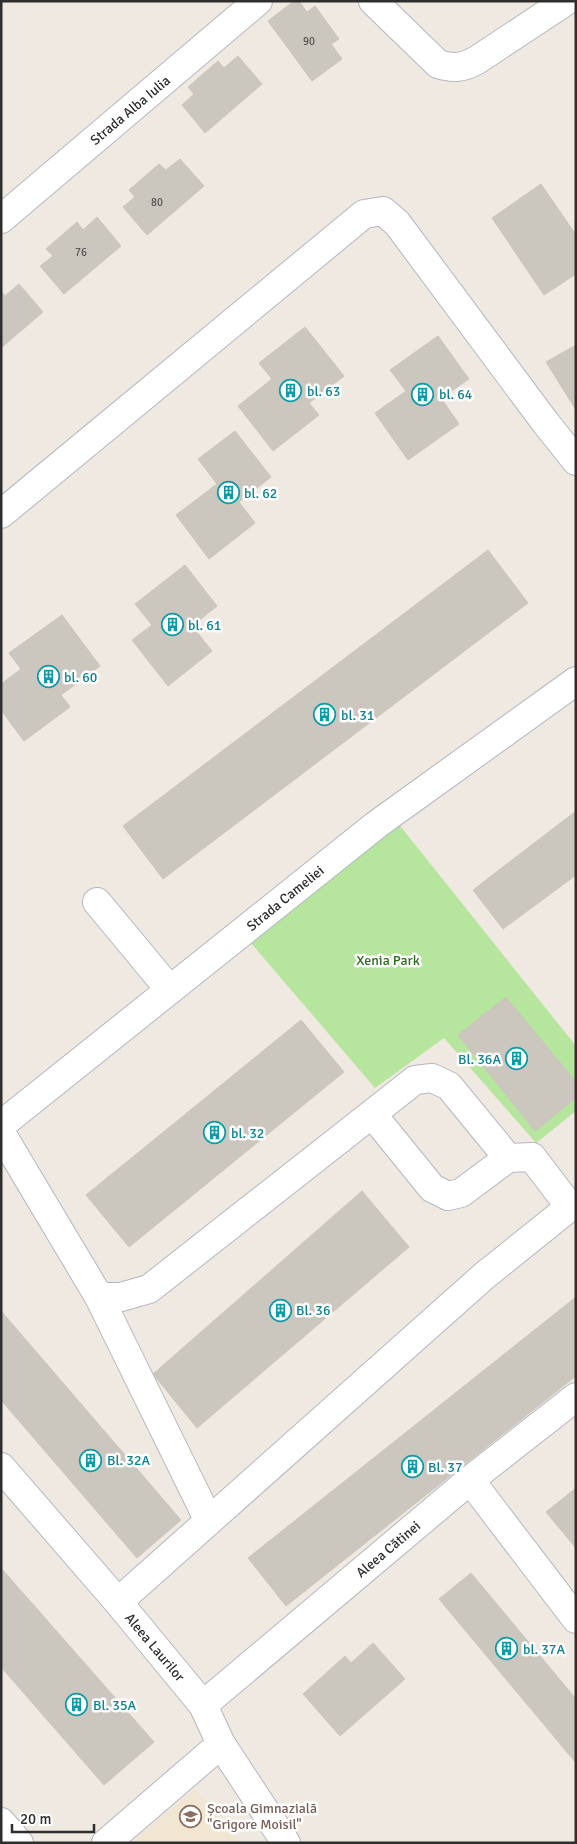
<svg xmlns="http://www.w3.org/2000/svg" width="577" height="1844" viewBox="0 0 577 1844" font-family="Signika,sans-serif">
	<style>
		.education { fill: #f0e6d1 }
		.green { fill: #b6e59e }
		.building { fill: #cbc7bf; stroke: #cbc5ba }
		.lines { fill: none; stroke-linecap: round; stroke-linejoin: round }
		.minor-casing { stroke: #b4b7c1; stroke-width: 30 }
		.minor { stroke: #fff; stroke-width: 28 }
		.labels { text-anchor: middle; stroke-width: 5; stroke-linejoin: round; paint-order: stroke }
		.number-label { font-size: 11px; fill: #555452 }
		.street-label { font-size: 14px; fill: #2e2e2e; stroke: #fff }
		.culture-label { font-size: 14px; fill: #0d838f; stroke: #fff; text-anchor: start }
		.park-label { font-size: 14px; fill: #2c6e1b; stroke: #fff }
		.education-label { font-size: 14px; fill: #785e54; stroke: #fff; text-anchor: start }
	</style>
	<rect width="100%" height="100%" fill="#efe9e1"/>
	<polygon class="education" points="195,1789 242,1843 132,1843"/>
	<polygon class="green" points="397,822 576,1046 576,1111 536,1143 444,1038 375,1088 250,942"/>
	<g class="building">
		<polygon points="294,1 299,1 307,12 315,6 339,39 331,44 342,59 312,81 268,21"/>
		<polygon points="238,56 262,84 205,133 182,105 194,94 188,87 218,61 224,68"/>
		<polygon points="180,159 204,186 147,235 123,207 135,197 129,190 159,164 166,170"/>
		<polygon points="541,184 576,235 576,274 544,295 492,218"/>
		<polygon points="97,217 121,246 64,294 40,266 53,256 46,249 77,222 83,230"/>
		<polygon points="19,284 43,312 1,348 1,291 5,296"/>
		<polygon points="305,327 344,376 309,403 319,415 273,451 238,406 272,379 259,363"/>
		<polygon points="438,336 469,379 441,398 459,424 408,460 375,413 406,391 390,370"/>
		<polygon points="576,345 576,410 546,362"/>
		<polygon points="235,431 271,477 239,502 255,523 209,559 176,515 217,484 198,459"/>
		<polygon points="488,550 528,603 163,879 123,826"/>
		<polygon points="185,565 217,606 192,626 212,651 168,686 132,640 152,625 135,604"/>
		<polygon points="62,615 100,666 61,695 70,707 24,741 1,710 1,684 21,669 9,653"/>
		<polygon points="576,811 576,875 503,929 473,890"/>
		<polygon points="506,997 576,1082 576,1098 535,1131 458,1035"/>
		<polygon points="301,1020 344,1072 129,1247 86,1195"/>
		<polygon points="362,1191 409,1247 197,1428 153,1374"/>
		<polygon points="576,1297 576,1376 286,1606 248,1558"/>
		<polygon points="1,1311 181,1520 137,1558 1,1400"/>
		<polygon points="576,1488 576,1548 546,1512"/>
		<polygon points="1,1568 154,1742 104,1785 1,1667"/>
		<polygon points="471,1573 576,1699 576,1763 439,1599"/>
		<polygon points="373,1643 405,1679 340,1736 303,1694 345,1656 351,1663"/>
	</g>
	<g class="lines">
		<defs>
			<g id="minor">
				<path d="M373,1L438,64C453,69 463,68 477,60L566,1"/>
				<polyline points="1,219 258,1"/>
				<polyline points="1,514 364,214 383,211 397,223 545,422 576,461"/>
				<polyline points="97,902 170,990"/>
				<polyline points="372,1114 432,1188 448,1196 461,1193 508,1158"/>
				<polyline points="1,1125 376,825 576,681"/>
				<polyline points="1,1133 99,1297 209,1521"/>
				<polyline points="99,1297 121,1297 149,1289 415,1080 432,1078 449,1086 508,1158 532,1157 570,1207 484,1276 118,1602"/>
				<polyline points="1,1467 118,1602 203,1705 221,1744 286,1843"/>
				<polyline points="470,1480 576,1619"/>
				<polyline points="203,1705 470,1480 576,1397"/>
				<polyline points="1,1822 19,1843"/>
				<polyline points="106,1843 221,1744"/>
			</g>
		</defs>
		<use href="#minor" class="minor-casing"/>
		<use href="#minor" class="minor"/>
	</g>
	<defs>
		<symbol id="building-ring" viewBox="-11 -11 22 22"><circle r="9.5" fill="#fff" stroke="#0f9aa8" stroke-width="1.5"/><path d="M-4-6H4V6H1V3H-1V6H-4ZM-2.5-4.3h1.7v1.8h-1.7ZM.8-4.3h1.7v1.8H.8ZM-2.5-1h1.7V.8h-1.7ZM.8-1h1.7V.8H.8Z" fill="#0f9aa8"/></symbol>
		<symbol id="school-ring" viewBox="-11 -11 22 22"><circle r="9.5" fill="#fff" stroke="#8d6e63" stroke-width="1.5"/><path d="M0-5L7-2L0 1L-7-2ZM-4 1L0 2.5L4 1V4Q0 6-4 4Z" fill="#8d6e63"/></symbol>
	</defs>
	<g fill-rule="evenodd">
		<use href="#building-ring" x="278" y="378" width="25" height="25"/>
		<use href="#building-ring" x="410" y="382" width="25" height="25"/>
		<use href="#building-ring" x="216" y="480" width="25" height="25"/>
		<use href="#building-ring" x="160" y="612" width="25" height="25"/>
		<use href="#building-ring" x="36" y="664" width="25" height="25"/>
		<use href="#building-ring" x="312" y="702" width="25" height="25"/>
		<use href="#building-ring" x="504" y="1046" width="25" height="25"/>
		<use href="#building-ring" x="202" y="1120" width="25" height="25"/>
		<use href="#building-ring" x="268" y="1298" width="25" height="25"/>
		<use href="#building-ring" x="78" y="1448" width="25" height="25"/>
		<use href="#building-ring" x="400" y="1454" width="25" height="25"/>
		<use href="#building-ring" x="494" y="1636" width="25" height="25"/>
		<use href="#building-ring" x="64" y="1692" width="25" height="25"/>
		<use href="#school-ring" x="178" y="1804" width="25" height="25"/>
	</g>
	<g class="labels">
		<g class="number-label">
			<text x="309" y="45">90</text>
			<text x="157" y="206">80</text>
			<text x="81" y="256">76</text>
		</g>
		<g class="street-label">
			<text transform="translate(130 110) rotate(-40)" y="5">Strada Alba Iulia</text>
			<text transform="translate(285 898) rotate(-39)" y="5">Strada Cameliei</text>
			<text transform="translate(388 1549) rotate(-40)" y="5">Aleea Cătinei</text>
			<text transform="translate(155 1647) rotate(50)" y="5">Aleea Laurilor</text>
		</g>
		<g class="culture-label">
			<text x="307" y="396">bl. 63</text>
			<text x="439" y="399">bl. 64</text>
			<text x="244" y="498">bl. 62</text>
			<text x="188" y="630">bl. 61</text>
			<text x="64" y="682">bl. 60</text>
			<text x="341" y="720">bl. 31</text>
			<text x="501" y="1064" text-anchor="end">Bl. 36A</text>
			<text x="231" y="1138">bl. 32</text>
			<text x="296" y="1315">Bl. 36</text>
			<text x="107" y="1465">Bl. 32A</text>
			<text x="428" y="1472">Bl. 37</text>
			<text x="523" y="1654">bl. 37A</text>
			<text x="93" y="1710">Bl. 35A</text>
		</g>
		<g class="park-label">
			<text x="388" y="965">Xenia Park</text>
		</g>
		<g class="education-label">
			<text x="207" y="1813">Școala Gimnazială<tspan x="207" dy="16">"Grigore Moisil"</tspan></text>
		</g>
	</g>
	<rect width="577" height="1844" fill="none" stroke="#2e2e2e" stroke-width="5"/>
	<path d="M12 1824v8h82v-8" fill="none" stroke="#2e2e2e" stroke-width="2.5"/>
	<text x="20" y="1824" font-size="15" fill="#2e2e2e" stroke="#ffffff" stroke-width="4" paint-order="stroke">20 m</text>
</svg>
